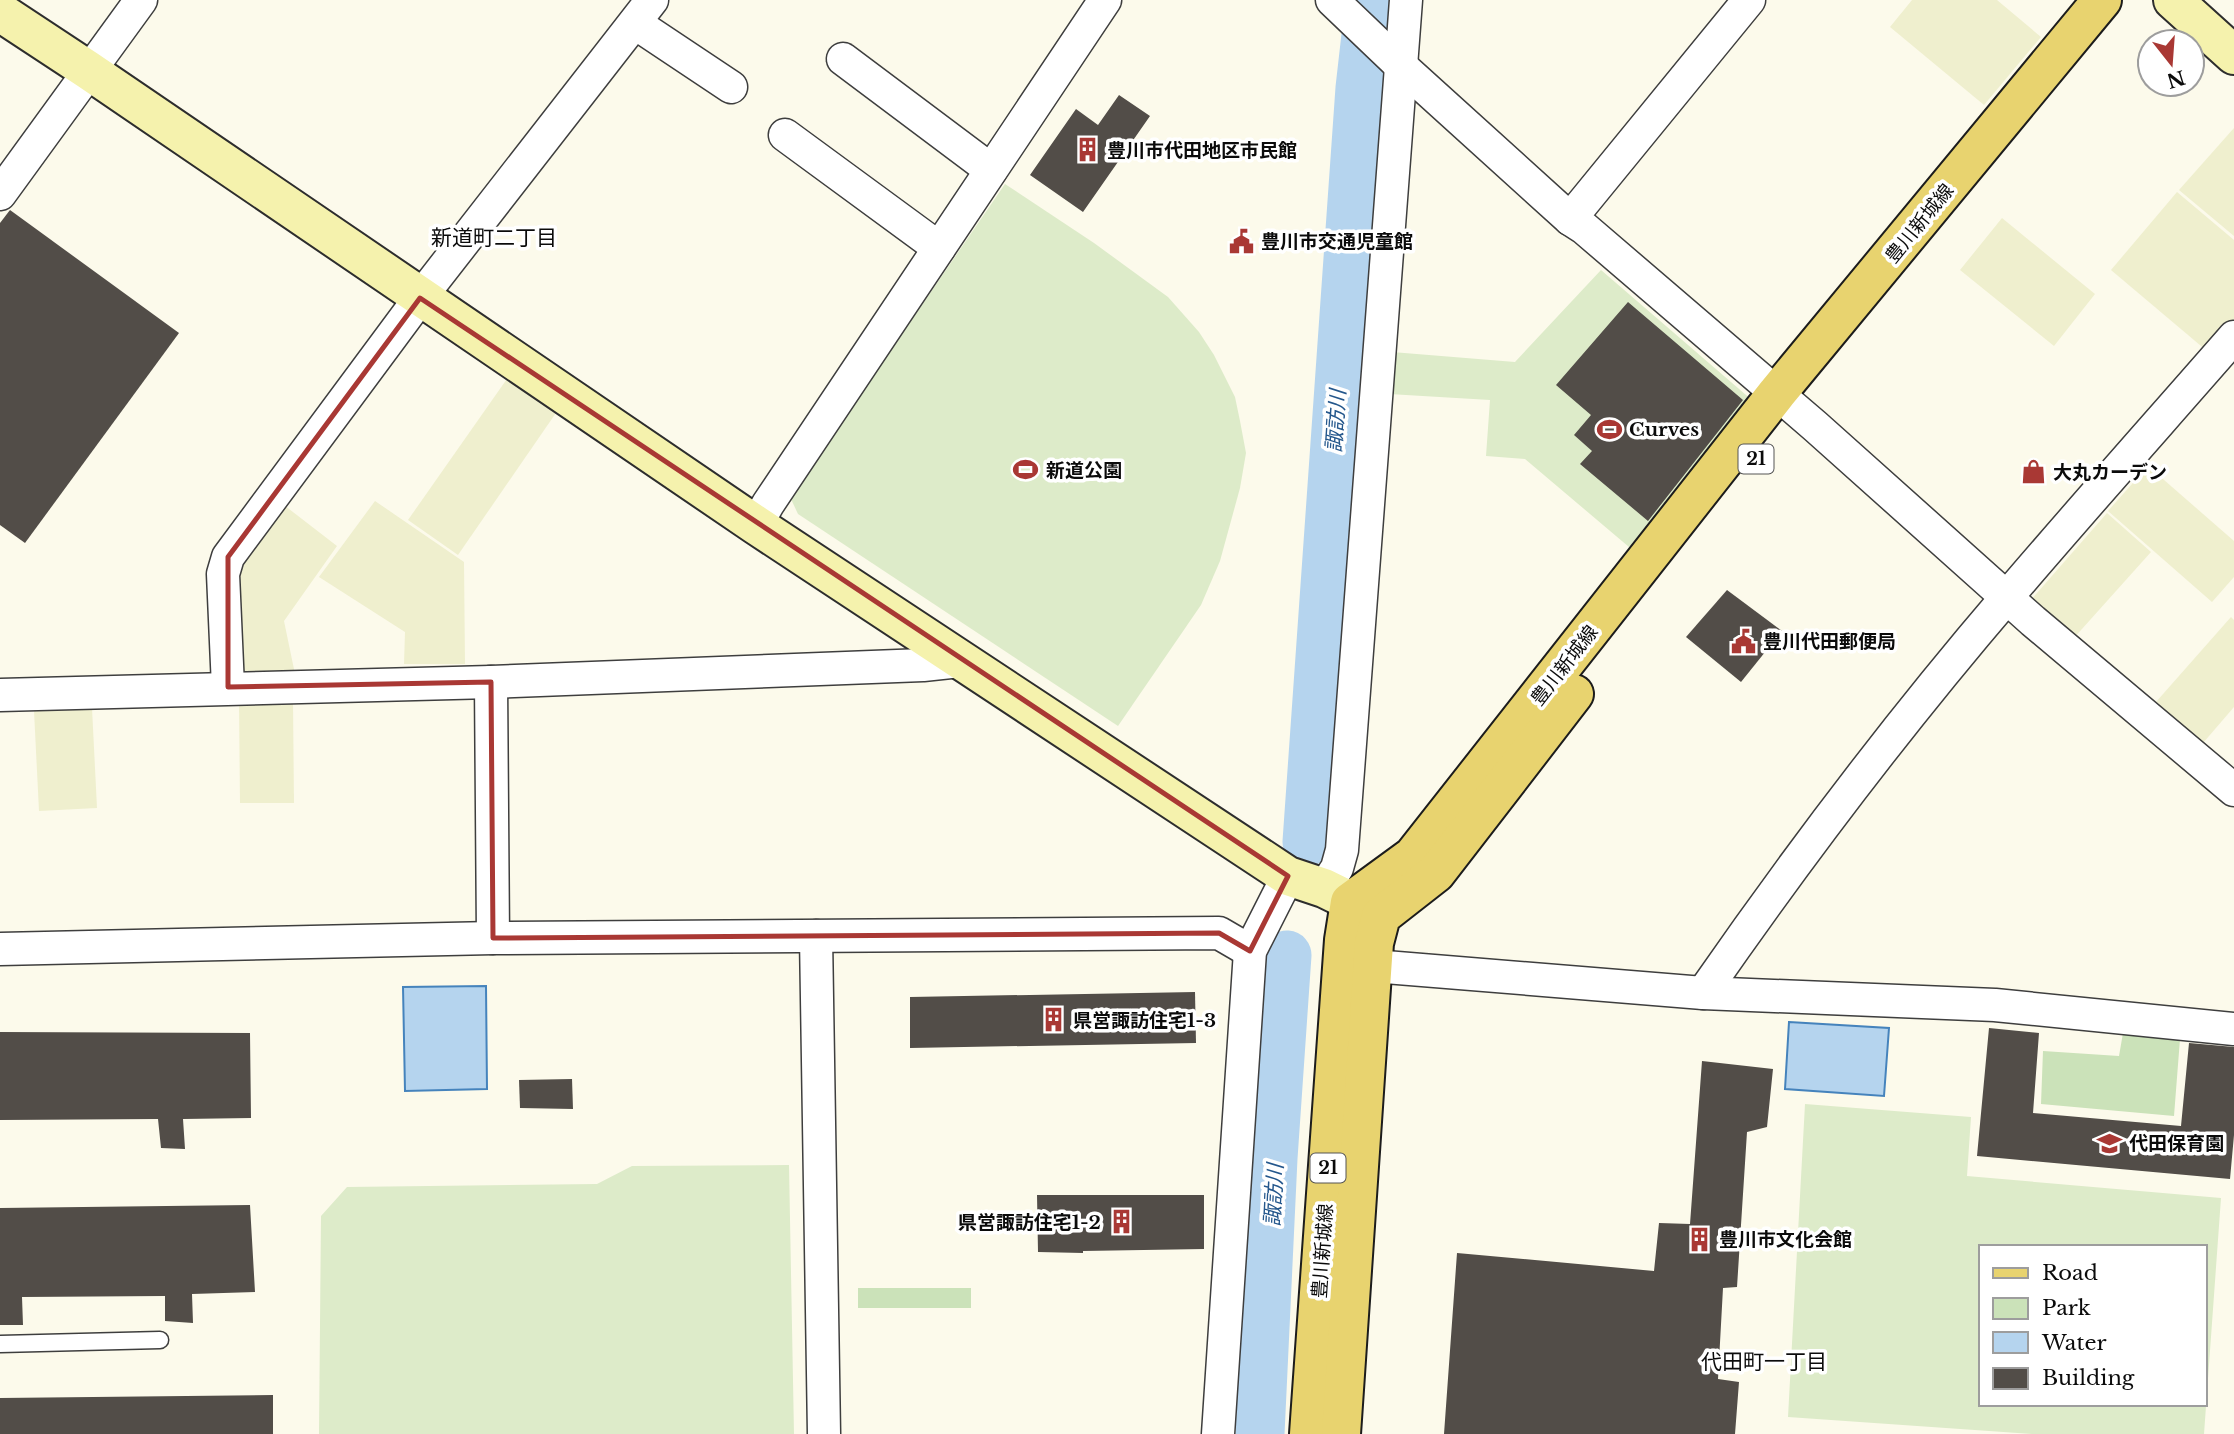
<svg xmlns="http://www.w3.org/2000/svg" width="2234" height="1434" viewBox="0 0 2234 1434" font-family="'Libre Baskerville','Noto Sans JP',serif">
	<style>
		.farmland { fill: #efefce }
		.green { fill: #cbe2b9 }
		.pitch { fill: #ddebc9; fill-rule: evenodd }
		.water { fill: #b5d4ee; stroke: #4583bc; stroke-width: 2 }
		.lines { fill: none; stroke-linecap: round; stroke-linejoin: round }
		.river { stroke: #b5d4ee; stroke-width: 49 }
		.building { fill: #524d48 }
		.lane-casing { stroke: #3e3e3e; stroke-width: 19 }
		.street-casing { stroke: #3e3e3e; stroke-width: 35 }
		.secondary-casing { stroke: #2d2d2d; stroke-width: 42 }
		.primary-casing { stroke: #1c1c1c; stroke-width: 42 }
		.lane { stroke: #fff; stroke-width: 16 }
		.street { stroke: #fff; stroke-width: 32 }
		.secondary { stroke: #f5f2ad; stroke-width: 38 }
		.primary { stroke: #e8d36f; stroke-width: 38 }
		.marked { fill: none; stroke: #a93834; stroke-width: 5; stroke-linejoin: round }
		.labels { text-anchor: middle; stroke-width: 7; stroke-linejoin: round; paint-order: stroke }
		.shield { fill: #fff; stroke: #545454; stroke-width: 2 }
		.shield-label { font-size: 18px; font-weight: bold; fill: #0b0b0b }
		.poi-label { font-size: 19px; font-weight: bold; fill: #0b0b0b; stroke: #fff; text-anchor: start }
		.street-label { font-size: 19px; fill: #0b0b0b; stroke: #fff }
		.neighbourhood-label { font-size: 21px; fill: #0b0b0b; stroke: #fff }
		.water-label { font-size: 21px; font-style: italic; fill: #24578c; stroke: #fff }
	</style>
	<rect width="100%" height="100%" fill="#fcfaeb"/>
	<g class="farmland">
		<polygon points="1912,0 1997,0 2041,37 1984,105 1890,27"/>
		<polygon points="2234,128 2234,236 2179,190"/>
		<polygon points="2177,192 2234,240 2234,319 2207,351 2111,270"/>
		<polygon points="2002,218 2095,294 2054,346 1960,270"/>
		<polygon points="509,376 558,410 458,555 408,520"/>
		<polygon points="2148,466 2234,541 2234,577 2212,602 2108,511"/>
		<polygon points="375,501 464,562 465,664 404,664 405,632 319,577"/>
		<polygon points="280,502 337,546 284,621 295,674 248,677 235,665 239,553"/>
		<polygon points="2107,513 2151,552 2073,639 2030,601"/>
		<polygon points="2231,617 2234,620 2234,707 2203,743 2156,702"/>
		<polygon points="293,702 294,803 240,803 239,703"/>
		<polygon points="92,708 97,808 39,811 34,711"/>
	</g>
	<g class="green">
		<polygon points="2123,1033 2180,1039 2174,1116 2041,1104 2043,1051 2119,1056"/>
		<rect x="858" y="1288" width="113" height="20"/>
	</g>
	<g class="pitch">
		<polygon points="1005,184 1094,243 1168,297 1199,332 1214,355 1235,397 1240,421 1246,453 1240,488 1220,561 1201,605 1118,726 798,514 790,497"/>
		<polygon points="1601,270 1753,401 1629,547 1525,459 1486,456 1490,400 1389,394 1392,352 1515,362"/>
		<path d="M1805,1104L1971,1117L1967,1176L2221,1198L2204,1434H2032L1788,1417ZM1980,1247H2204V1404H1980Z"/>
		<polygon points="789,1165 794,1434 319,1434 321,1216 347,1187 597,1184 632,1166"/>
	</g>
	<g class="water">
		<polygon points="486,986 487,1089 405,1091 403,987"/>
		<polygon points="1789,1022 1889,1028 1884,1096 1785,1089"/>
	</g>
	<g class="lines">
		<g class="river">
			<polyline points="1307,842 1360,88 1370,0"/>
			<polyline points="1260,1434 1273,1158 1287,955"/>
		</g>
	</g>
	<g class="building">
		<polygon points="1119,95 1150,116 1083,212 1030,175 1076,109 1098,125"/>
		<polygon points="10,210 179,333 25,543 0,525 0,223"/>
		<polygon points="1628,302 1743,400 1648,521 1580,464 1592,451 1574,435 1591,415 1556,385"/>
		<polygon points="1727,590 1782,631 1741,682 1686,637"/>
		<polygon points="1195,992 1196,1043 910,1048 910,997"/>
		<polygon points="1989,1028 2039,1033 2033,1113 2181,1126 2189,1043 2234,1047 2234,1135 2230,1179 1977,1156"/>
		<polygon points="0,1032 250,1033 251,1118 183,1119 185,1149 161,1148 158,1119 0,1120"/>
		<polygon points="1702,1061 1773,1069 1767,1127 1747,1132 1737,1287 1723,1288 1718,1379 1739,1382 1735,1434 1444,1434 1457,1253 1654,1271 1659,1223 1690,1224"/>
		<polygon points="572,1079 573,1109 520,1108 519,1080"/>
		<polygon points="1037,1195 1204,1195 1204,1249 1083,1251 1083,1253 1038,1252"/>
		<polygon points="250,1205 255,1292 192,1294 193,1323 165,1321 165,1296 22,1297 23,1325 0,1325 0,1208"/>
		<polygon points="273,1395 273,1434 0,1434 0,1398"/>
	</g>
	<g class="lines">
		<defs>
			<polyline id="lane" points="0,1344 160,1340"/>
			<g id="street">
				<polyline points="1332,0 1400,65 1570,219 1584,228 1815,426 2033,621 2234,790"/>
				<polyline points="635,23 731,87"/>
				<polyline points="843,59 991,170"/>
				<polyline points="785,135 939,248"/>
				<polyline points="0,194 141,0"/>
				<polyline points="1570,219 1749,0"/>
				<polyline points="756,525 768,504 1105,0"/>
				<polyline points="491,682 493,938"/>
				<polyline points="228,687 223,574 228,557 420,298 652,0"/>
				<polyline points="0,695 491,682 923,665 960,661"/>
				<polyline points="1324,888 1337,868 1342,850 1406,0"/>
				<polyline points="816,936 824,1434"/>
				<polyline points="0,949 493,938 1219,933 1250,951"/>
				<polyline points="1373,966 1703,993 1995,1005 2234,1029"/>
				<path d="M1703,993C1798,856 1899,723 2007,597C2082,509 2158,424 2234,337"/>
				<polyline points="1218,1434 1250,951 1288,876"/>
			</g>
			<g id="secondary">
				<polyline points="2173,0 2234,55"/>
				<polyline points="0,12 88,70 756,525 1288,876 1324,888 1381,916"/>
			</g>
			<g id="primary">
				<polyline points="1309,1434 1344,940 1350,902 1413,856 1777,393 2102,0"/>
				<polyline points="1341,1434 1374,943 1381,916 1436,873 1574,694"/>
			</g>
		</defs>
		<use href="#lane" class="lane-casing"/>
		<use href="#street" class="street-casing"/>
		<use href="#secondary" class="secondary-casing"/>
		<use href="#primary" class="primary-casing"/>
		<use href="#lane" class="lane"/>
		<use href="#street" class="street"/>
		<use href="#secondary" class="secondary"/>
		<use href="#primary" class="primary"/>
	</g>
	<path class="marked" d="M420,298L1288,876L1250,951L1219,933L493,938L491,682L228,687V557Z"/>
	<defs>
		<symbol id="building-bare" viewBox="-9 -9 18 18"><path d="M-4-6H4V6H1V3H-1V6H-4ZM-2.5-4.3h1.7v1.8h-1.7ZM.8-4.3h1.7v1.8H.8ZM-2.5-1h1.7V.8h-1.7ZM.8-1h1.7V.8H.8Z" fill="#a93834" stroke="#fff" stroke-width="2.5" paint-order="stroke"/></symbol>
		<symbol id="civic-bare" viewBox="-9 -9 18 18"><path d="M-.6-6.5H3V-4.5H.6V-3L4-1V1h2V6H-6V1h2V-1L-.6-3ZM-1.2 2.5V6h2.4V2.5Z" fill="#a93834" stroke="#fff" stroke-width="2.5" paint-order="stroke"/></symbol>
		<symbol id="stadium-bare" viewBox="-9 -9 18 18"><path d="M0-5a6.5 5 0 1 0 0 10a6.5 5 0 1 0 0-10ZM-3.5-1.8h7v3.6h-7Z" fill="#a93834" stroke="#fff" stroke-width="2.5" paint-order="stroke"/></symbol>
		<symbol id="shop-bare" viewBox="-9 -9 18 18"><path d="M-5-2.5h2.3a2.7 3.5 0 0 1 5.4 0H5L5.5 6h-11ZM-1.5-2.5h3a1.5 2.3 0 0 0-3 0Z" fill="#a93834" stroke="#fff" stroke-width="2.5" paint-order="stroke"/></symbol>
		<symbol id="school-bare" viewBox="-9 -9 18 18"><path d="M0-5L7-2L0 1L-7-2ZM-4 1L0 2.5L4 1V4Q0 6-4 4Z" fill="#a93834" stroke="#fff" stroke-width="2.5" paint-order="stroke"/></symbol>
	</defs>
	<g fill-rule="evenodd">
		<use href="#building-bare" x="1070" y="132" width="35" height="35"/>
		<use href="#civic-bare" x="1224" y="224" width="35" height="35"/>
		<use href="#stadium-bare" x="1592" y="412" width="35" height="35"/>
		<use href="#stadium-bare" x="1008" y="452" width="35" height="35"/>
		<use href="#shop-bare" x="2016" y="454" width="35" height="35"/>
		<use href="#civic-bare" x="1726" y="624" width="35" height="35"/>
		<use href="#building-bare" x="1036" y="1002" width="35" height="35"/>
		<use href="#school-bare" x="2092" y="1126" width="35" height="35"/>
		<use href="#building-bare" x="1104" y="1204" width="35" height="35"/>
		<use href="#building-bare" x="1682" y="1222" width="35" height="35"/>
	</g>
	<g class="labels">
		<g class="shield">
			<rect x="1738.5" y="444.5" width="35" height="29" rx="5"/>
			<rect x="1310.5" y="1153.5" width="35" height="29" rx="5"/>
		</g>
		<g class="shield-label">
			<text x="1756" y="465">21</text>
			<text x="1328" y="1174">21</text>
		</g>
		<g class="poi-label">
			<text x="1107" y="157">豊川市代田地区市民館</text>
			<text x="1261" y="248">豊川市交通児童館</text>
			<text x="1629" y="436">Curves</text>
			<text x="1046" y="477">新道公園</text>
			<text x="2053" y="479">大丸カーデン</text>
			<text x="1763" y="648">豊川代田郵便局</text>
			<text x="1073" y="1027">県営諏訪住宅1-3</text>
			<text x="2129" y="1150">代田保育園</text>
			<text x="1101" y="1229" text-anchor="end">県営諏訪住宅1-2</text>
			<text x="1719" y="1246">豊川市文化会館</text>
		</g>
		<g class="street-label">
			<text transform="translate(1919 223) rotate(-51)" y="7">豊川新城線</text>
			<text transform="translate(1564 665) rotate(-52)" y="7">豊川新城線</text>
			<text transform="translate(1322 1251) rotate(-86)" y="7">豊川新城線</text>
		</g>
		<g class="neighbourhood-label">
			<text x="494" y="245">新道町二丁目</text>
			<text x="1764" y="1369">代田町一丁目</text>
		</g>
		<g class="water-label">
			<text transform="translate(1336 421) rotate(-86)" y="7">諏訪川</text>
			<text transform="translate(1274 1195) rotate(-87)" y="7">諏訪川</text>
		</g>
	</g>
	<rect x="1979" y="1245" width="228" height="161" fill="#ffffff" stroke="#9d9d9d" stroke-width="2"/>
	<rect x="1993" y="1268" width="35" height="10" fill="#e8d36f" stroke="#9d9d9d" stroke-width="2"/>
	<text x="2042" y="1280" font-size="21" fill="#0b0b0b">Road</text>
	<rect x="1993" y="1298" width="35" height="21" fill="#cbe2b9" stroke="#9d9d9d" stroke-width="2"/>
	<text x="2042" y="1315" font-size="21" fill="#0b0b0b">Park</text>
	<rect x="1993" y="1332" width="35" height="21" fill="#b5d4ee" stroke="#9d9d9d" stroke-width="2"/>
	<text x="2042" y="1350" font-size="21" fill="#0b0b0b">Water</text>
	<rect x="1993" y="1368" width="35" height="21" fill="#524d48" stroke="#9d9d9d" stroke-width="2"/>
	<text x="2042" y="1385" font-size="21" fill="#0b0b0b">Building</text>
	<g transform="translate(2171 63) rotate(163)"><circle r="33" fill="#ffffff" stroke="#9d9d9d" stroke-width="2"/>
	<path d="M0-5L12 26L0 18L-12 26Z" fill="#a93834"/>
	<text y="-10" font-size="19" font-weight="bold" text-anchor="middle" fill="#0b0b0b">N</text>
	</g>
</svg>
